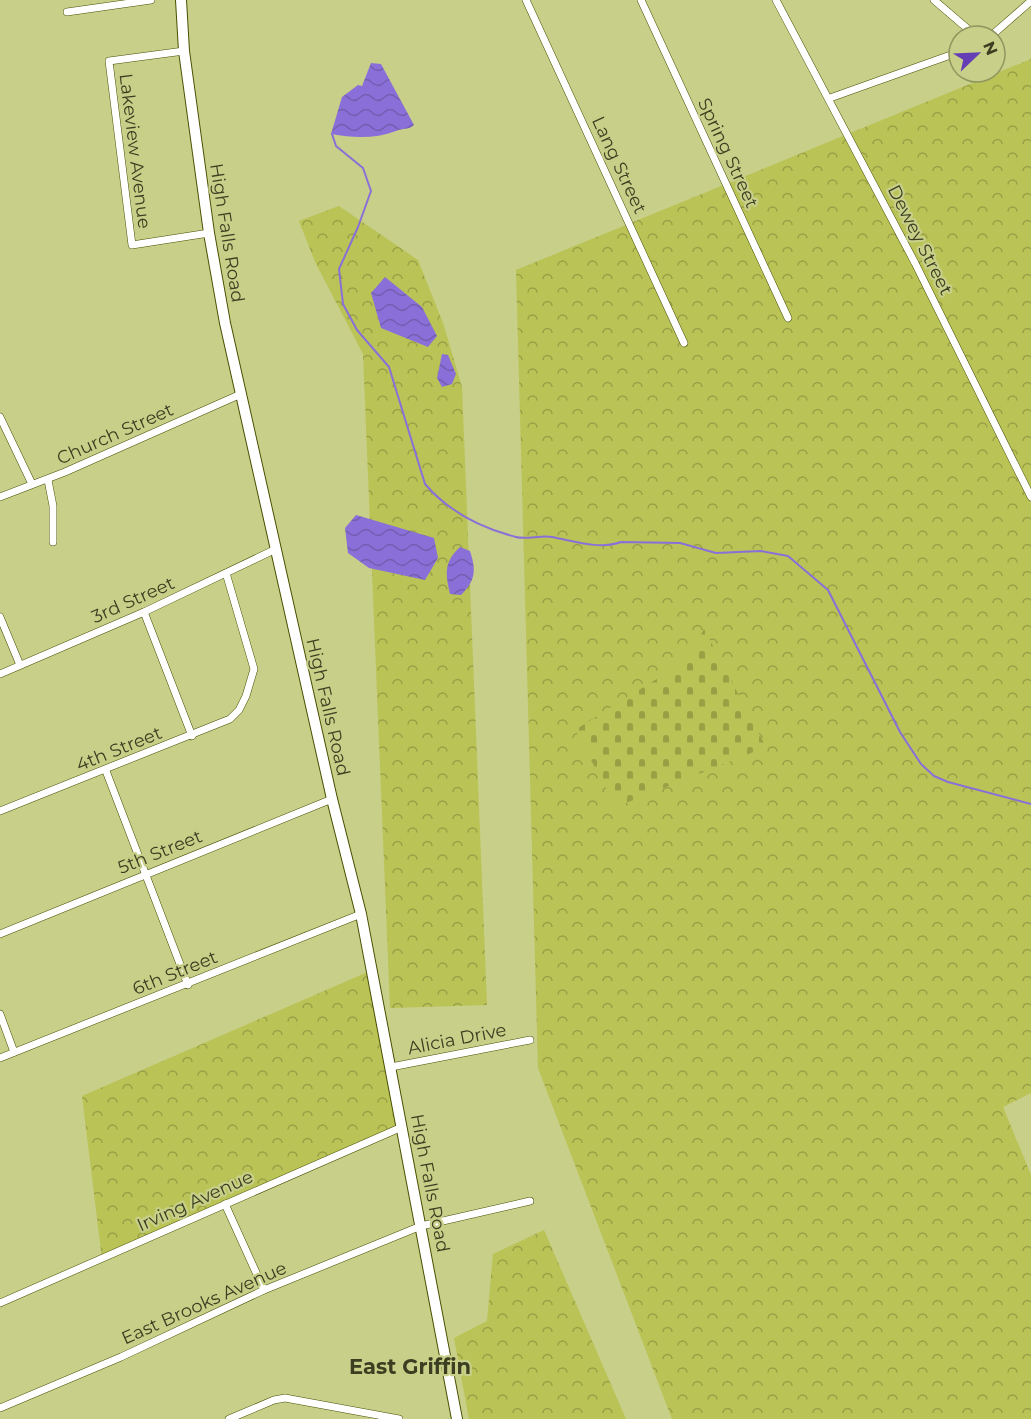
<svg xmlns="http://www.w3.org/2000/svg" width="1031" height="1419" viewBox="0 0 1031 1419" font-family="Montserrat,sans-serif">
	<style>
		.forest { fill: url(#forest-crowns) }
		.cemetery { fill: url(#cemetery-stones) }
		.water { fill: url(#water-waves) }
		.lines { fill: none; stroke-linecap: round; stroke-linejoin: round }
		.stream { stroke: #8b6fd9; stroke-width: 2 }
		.street-casing { stroke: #4a4f00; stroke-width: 8 }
		.secondary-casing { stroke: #4a4f00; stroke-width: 12 }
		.street { stroke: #fff; stroke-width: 7 }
		.secondary { stroke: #fff; stroke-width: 10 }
		.labels { text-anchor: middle; stroke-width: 4.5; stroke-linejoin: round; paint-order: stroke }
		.street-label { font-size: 18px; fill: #3b3e21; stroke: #c7cf88 }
		.quarter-label { font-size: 21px; font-weight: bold; fill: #3b3e21; stroke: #c7cf88 }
	</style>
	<defs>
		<pattern id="forest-crowns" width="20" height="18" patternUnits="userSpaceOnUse" patternTransform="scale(1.5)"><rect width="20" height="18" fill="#bac355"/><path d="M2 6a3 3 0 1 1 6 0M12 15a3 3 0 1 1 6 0" fill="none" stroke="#98a046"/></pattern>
		<pattern id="cemetery-stones" width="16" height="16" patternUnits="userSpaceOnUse" patternTransform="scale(1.5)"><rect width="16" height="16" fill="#bac355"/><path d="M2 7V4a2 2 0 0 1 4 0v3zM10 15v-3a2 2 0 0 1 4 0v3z" fill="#98a046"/></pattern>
		<pattern id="water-waves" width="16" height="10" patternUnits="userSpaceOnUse" patternTransform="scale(1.5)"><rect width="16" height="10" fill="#8b6fd9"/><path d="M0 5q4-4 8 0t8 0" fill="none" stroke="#735db0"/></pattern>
	</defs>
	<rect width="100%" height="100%" fill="#c7cf88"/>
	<g class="forest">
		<polygon points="1031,59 1031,1093 1003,1107 1031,1175 1031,1419 672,1419 538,1068 516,270"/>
		<polygon points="339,206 418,260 443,323 462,387 487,1005 390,1008 363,354 315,262 299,221"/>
		<polygon points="370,971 400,1127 102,1259 82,1096"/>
		<polygon points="544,1230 626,1419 469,1419 454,1338 487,1321 493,1254"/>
	</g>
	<polygon class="cemetery" points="704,629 766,747 616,807 575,730 687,660"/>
	<g class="water">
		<path d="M371,63L381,64L414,125C409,130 403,128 396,131C375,139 354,138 331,134L342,97L358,85L362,86Z"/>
		<polygon points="385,277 422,307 437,336 428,347 381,328 371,293"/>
		<polygon points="442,354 448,355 456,374 452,384 442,387 437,378"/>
		<polygon points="356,515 434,538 438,558 425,580 369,568 348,553 345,528"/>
		<path d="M460,547L470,551C476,570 476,580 461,595L450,594C445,573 444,562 460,547Z"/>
	</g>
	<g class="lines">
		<path class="stream" d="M332,134L336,146L363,168L371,191L358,227L339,269L343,304L357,330L389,367L425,484C448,511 481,528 516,537C526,540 541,535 552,537C574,541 599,550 621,542L680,543L716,553L761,551L788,556L828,590L900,732L921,764L934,776L948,782L1031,804"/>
		<defs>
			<g id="street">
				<polyline points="526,0 684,343"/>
				<polyline points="641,0 788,318"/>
				<polyline points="776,0 915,263 1031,497"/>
				<polyline points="934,0 976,36"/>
				<polyline points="67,12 151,0"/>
				<polyline points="991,36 1031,1"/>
				<polyline points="184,51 109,61 132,245 209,233"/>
				<polyline points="830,98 959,52"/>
				<polyline points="0,417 32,484"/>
				<polyline points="48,480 53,506 53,542"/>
				<polyline points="0,497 65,472 241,394"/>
				<polyline points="144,612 192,736"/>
				<polyline points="0,617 20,665"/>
				<polyline points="0,674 144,612 276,549"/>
				<polyline points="106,771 188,985"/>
				<polyline points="0,811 230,719 239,710 246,696 254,669 226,573"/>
				<polyline points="0,934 332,799"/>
				<polyline points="0,1014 14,1052"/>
				<polyline points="0,1058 361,914"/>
				<polyline points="391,1067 530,1040"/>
				<polyline points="225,1204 264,1290"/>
				<polyline points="0,1303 402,1127"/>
				<polyline points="0,1408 121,1357 264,1290 421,1226 530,1201"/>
				<polyline points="229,1419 274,1400 285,1398 399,1419"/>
			</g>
			<polyline id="secondary" points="181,0 184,51 209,233 225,323 332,799 361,914 457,1419"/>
		</defs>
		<use href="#street" class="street-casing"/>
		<use href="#secondary" class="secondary-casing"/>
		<use href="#street" class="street"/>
		<use href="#secondary" class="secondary"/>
	</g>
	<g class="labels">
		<g class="street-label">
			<text transform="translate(135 151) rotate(83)" y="6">Lakeview Avenue</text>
			<text transform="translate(728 153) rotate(65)" y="6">Spring Street</text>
			<text transform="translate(619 165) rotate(65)" y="6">Lang Street</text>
			<text transform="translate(227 233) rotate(81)" y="6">High Falls Road</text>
			<text transform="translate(920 240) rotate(63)" y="6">Dewey Street</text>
			<text transform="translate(115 434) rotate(-24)" y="6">Church Street</text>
			<text transform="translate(133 600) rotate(-24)" y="6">3rd Street</text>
			<text transform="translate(328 707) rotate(77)" y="6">High Falls Road</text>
			<text transform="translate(119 749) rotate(-22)" y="6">4th Street</text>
			<text transform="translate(160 852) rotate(-22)" y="6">5th Street</text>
			<text transform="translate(175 973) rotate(-22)" y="6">6th Street</text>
			<text transform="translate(457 1039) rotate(-11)" y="6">Alicia Drive</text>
			<text transform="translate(430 1183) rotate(79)" y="6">High Falls Road</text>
			<text transform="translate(195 1201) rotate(-24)" y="6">Irving Avenue</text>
			<text transform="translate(204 1303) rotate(-24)" y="6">East Brooks Avenue</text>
		</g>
		<g class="quarter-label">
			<text x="410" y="1374">East Griffin</text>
		</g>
	</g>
	<g transform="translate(977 54) rotate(67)"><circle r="28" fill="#c7cf88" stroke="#8f955f" stroke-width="1.5"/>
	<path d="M0-4.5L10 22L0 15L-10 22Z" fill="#653db5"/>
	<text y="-9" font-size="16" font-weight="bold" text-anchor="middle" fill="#3b3e21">N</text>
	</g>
</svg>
